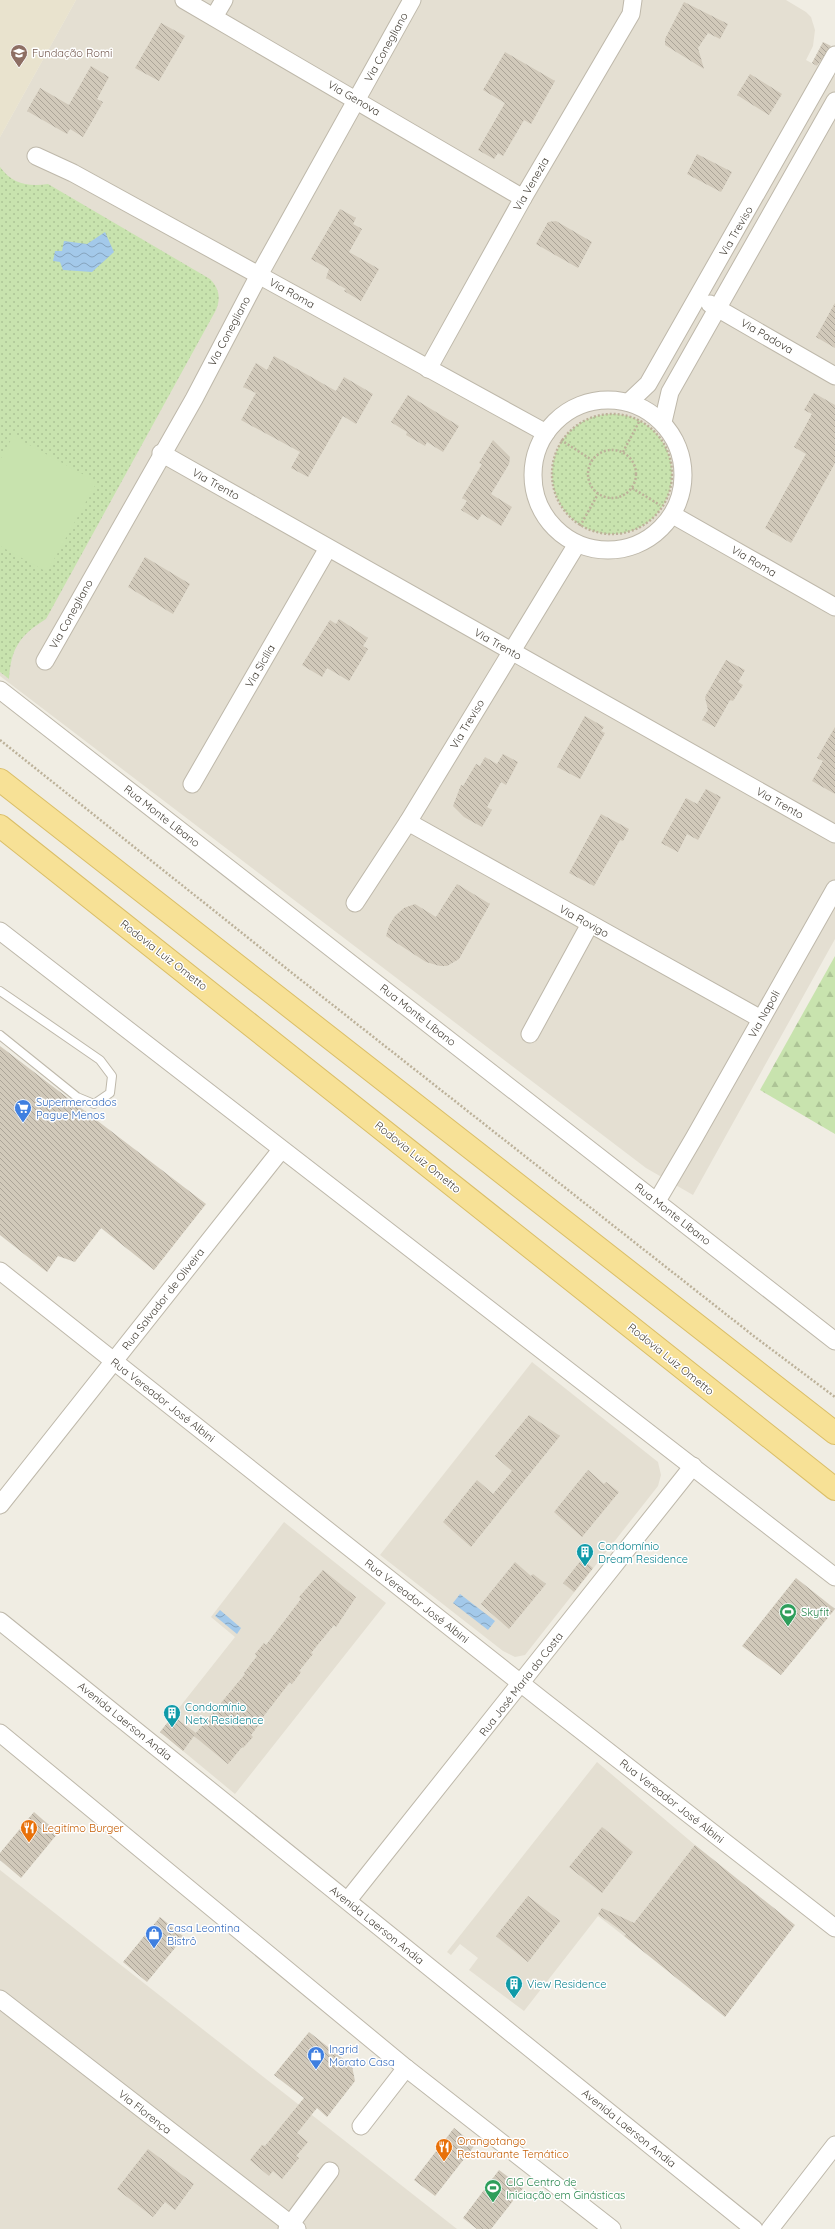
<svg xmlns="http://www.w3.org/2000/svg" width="835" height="2229" viewBox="0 0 835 2229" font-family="Quicksand,sans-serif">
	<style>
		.residential { fill: #e4dfd2 }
		.education { fill: #e9e3ce }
		.green { fill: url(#green-dots) }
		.forest { fill: url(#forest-firs) }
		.pitch { fill: #c8e3ae }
		.water { fill: url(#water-waves) }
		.building { fill: url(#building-back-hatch) }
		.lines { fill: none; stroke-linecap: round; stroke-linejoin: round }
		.lane-casing { stroke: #beb8aa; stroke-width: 10 }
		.street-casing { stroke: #beb8aa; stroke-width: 19 }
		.primary-casing { stroke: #dabe67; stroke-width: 24 }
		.path { stroke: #bcb199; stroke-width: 2.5; stroke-dasharray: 2 2; stroke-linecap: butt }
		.lane { stroke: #fff; stroke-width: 8 }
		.street { stroke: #fff; stroke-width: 17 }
		.primary { stroke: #f7e196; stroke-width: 22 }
		.labels { text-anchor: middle; stroke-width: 3; stroke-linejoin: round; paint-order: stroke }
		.street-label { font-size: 11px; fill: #423d34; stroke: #fff }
		.education-label { font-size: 11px; fill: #785e54; stroke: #fff; text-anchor: start }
		.shop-label { font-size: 11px; fill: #366cbe; stroke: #fff; text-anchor: start }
		.culture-label { font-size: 11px; fill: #0d838f; stroke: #fff; text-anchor: start }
		.leisure-label { font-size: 11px; fill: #27864d; stroke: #fff; text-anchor: start }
		.food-label { font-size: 11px; fill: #c56008; stroke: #fff; text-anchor: start }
	</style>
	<defs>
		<pattern id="green-dots" width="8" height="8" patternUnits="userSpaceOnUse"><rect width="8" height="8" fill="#c8e3ae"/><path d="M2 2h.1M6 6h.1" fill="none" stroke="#adc496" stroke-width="1.8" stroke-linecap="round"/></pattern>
		<pattern id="forest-firs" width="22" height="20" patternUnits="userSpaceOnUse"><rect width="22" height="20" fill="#c8e3ae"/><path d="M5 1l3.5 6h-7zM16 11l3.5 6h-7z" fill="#adc496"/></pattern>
		<pattern id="water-waves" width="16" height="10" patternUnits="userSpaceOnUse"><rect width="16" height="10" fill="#a3c9ea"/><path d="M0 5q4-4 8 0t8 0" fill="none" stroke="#86a4be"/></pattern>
		<pattern id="building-back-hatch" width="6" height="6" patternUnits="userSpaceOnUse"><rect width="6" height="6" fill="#d1c9ba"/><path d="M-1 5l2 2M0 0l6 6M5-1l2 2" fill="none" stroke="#aba498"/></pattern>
	</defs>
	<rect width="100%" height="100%" fill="#f0ede3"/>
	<g class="residential">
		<polygon points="76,0 786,0 806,12 811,17 815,30 813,46 806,60 835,76 835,939 693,1195 646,1168 0,676 0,137"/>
		<polygon points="532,1362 658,1462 661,1475 658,1486 525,1655 515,1657 503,1651 380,1555"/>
		<polygon points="284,1522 386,1603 235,1794 160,1732 235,1637 211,1617"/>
		<polygon points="597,1762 695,1845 624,1936 598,1916 524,2011 469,1970 478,1958 460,1944 451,1955 447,1952"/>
		<polygon points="0,1870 457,2229 0,2229"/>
	</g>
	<polygon class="education" points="0,0 76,0 0,137"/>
	<g class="green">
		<path d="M0,167C12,184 28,187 48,184L210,279C219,288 221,298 216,310L46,619C20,635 11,648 9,679L0,672Z"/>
		<circle cx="612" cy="474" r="60"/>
	</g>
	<polygon class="forest" points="835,956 835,1134 760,1090"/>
	<polygon class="pitch" points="13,436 97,482 47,572 0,546 0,460"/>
	<g class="water">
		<polygon points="105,232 114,252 92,272 63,270 60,262 53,261 55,251 62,251 64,241 87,244"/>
		<polygon points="460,1594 495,1621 488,1630 453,1603"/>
		<polygon points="220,1610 241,1628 237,1634 215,1616"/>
	</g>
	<g class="building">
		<polygon points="684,2 728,24 720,39 708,33 698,48 704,69 665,45 665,39"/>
		<polygon points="161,23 185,36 159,81 135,68"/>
		<polygon points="823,42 831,46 817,66 812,63"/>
		<polygon points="505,52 555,81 531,124 524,120 503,156 498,153 494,159 478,150 505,103 483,90"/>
		<polygon points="91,66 109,77 97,99 103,102 83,137 70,129 67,134 27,111 40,88 69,105"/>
		<polygon points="750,74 782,94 769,115 737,95"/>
		<polygon points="697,154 732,172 721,192 687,174"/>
		<polygon points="340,209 356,218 353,224 362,229 349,252 379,269 361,301 344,291 346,289 326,278 329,269 311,259"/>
		<polygon points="556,221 592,242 578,268 536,244 548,222"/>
		<polygon points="835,303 835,348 816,337"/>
		<polygon points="274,356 336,391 344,377 373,394 356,424 343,416 308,477 291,468 300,452 241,420 256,393 243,387 256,363 267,370"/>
		<polygon points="814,393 835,405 835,463 791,543 765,528 806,454 794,447 812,414 804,410"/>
		<polygon points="408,395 459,426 443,452 427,442 425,446 406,435 407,432 391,422"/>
		<polygon points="493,440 510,457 509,464 491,494 512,507 501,526 482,514 478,520 461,510 467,501 462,498 482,464 479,463"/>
		<polygon points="145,557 190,584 173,614 128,587"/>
		<polygon points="339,619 368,638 363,646 368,649 349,681 327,668 322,677 302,665 330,620 336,624"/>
		<polygon points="726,660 745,670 738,682 743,685 733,701 730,700 715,727 702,720 708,710 705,697"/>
		<polygon points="585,716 604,727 601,731 605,733 580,779 557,767"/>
		<polygon points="835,727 835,794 812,781 823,761 817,758"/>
		<polygon points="503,754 518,762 506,785 501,782 487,807 492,810 482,827 464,817 453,806 461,785 463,786 476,764 480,766 485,757 497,764"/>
		<polygon points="706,789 721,797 698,840 687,834 678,852 661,843 686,798 697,804"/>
		<polygon points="601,814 629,829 623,841 620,840 594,886 569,873"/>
		<polygon points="457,884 490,904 459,959 447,966 440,966 426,962 386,936 389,926 395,916 404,908 415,904 436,917"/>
		<polygon points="0,1046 206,1204 154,1270 101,1228 75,1262 58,1256 47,1272 0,1235"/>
		<polygon points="529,1415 560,1436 471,1547 443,1522 477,1480 493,1494 512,1471 495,1456"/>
		<polygon points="588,1470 604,1484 606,1482 619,1492 582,1537 554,1512"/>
		<polygon points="582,1559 593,1568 574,1592 563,1583"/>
		<polygon points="515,1562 531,1576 533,1574 546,1584 509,1629 481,1604"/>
		<polygon points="323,1570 356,1597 336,1627 334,1625 311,1653 313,1654 299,1671 301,1672 292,1684 290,1682 263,1717 264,1718 251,1735 253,1737 243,1748 242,1747 228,1764 194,1736 183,1751 160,1732 173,1716 196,1733 245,1674 244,1673 257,1656 255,1654 264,1643 266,1645 301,1599 299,1597"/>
		<polygon points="796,1578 835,1609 781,1675 742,1646"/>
		<polygon points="34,1812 58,1833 21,1878 0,1860 0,1853"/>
		<polygon points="602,1827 633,1852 602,1893 569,1867"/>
		<polygon points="695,1845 795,1925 725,2017 624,1936 626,1934 598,1914 602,1908 634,1923"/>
		<polygon points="528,1896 560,1921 528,1962 496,1936"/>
		<polygon points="160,1917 184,1937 147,1982 123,1962"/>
		<polygon points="309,2032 352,2066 355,2081 327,2117 317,2108 297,2133 308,2142 296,2156 299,2158 282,2179 273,2171 269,2176 250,2160 262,2145 265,2146 304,2098 274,2075"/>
		<polygon points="454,2128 475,2145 435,2196 414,2180"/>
		<polygon points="148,2149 194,2184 175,2210 165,2202 153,2217 117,2189"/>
		<polygon points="499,2170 523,2188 491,2229 477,2229 463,2218"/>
	</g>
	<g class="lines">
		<defs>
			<polyline id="lane" points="0,991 100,1060 112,1076 110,1093 94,1104 77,1097 0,1035"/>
			<g id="street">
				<polyline points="184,0 523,198"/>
				<polyline points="214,17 224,0"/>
				<polyline points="36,156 73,173 546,433"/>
				<polyline points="710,304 835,376"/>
				<polyline points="428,369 523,198 631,14 633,0"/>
				<circle cx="608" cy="475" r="75"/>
				<polyline points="629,402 648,384 835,55"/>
				<polyline points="663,422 670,392 835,101"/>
				<polyline points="161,453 835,834"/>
				<polyline points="673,515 835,607"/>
				<polyline points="45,661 194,399 259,275 412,0"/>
				<polyline points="0,690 835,1341"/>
				<polyline points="192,784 328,548"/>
				<polyline points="408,822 761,1019"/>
				<polyline points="355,903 408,822 577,544"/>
				<polyline points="0,931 835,1577"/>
				<polyline points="530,1034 590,924"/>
				<polyline points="657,1201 694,1138 835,889"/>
				<polyline points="0,1271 542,1700 835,1928"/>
				<polyline points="0,1505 281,1150"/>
				<polyline points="0,1621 754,2229"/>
				<polyline points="0,1733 406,2068 612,2229"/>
				<polyline points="348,1900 693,1466"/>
				<polyline points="0,1999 297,2229"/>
				<polyline points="361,2126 406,2068"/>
				<polyline points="287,2229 330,2171"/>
				<polyline points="770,2229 835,2145"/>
			</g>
			<g id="primary">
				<polyline points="0,780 835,1433"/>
				<polyline points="0,826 835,1489"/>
			</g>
		</defs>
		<use href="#lane" class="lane-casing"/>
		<use href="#street" class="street-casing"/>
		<use href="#primary" class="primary-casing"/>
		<g class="path">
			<circle cx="612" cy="474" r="60"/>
			<polyline points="561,440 592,460"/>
			<circle cx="612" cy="474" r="24"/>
			<polyline points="623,452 640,420"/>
			<polyline points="632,488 660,505"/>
			<polyline points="580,526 598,494"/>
			<polyline points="0,740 301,980 755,1337 835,1397"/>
		</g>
		<use href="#lane" class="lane"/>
		<use href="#street" class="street"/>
		<use href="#primary" class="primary"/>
	</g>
	<defs>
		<symbol id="school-pin" viewBox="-11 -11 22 30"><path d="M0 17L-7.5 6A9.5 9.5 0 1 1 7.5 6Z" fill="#8d6e63" stroke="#fff"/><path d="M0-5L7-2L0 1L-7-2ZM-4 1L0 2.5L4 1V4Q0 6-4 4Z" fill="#fff"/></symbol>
		<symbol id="supermarket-pin" viewBox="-11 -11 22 30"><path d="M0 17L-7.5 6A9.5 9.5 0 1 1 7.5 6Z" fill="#3f7fe0" stroke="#fff"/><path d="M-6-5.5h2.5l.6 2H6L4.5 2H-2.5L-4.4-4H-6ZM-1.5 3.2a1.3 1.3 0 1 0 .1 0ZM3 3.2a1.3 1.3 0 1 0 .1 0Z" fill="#fff"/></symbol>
		<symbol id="building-pin" viewBox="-11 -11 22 30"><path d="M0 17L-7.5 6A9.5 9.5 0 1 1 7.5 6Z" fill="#0f9aa8" stroke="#fff"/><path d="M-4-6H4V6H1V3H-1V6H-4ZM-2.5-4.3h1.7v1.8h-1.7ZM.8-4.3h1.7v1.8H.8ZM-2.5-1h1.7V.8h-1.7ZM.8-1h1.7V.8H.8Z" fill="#fff"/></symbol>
		<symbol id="stadium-pin" viewBox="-11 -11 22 30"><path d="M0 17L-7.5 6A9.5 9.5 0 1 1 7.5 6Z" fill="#2e9e5b" stroke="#fff"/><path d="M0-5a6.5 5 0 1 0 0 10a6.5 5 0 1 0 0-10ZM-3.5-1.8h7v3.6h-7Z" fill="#fff"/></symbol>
		<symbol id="restaurant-pin" viewBox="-11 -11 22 30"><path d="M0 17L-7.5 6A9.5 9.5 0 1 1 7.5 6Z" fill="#e8710a" stroke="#fff"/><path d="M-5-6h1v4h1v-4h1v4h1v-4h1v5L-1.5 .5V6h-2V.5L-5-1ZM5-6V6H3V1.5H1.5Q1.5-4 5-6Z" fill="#fff"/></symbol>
		<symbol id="shop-pin" viewBox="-11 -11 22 30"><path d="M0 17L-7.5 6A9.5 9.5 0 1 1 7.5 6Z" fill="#3f7fe0" stroke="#fff"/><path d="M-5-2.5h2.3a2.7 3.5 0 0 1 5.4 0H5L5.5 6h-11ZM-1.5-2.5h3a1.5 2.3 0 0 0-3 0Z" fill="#fff"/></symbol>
	</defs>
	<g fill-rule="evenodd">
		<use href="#school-pin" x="9" y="43" width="20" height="27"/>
		<use href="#supermarket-pin" x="13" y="1098" width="20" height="27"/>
		<use href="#building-pin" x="575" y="1542" width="20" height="27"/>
		<use href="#stadium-pin" x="778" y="1602" width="20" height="27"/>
		<use href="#building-pin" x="162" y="1703" width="20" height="27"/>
		<use href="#restaurant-pin" x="19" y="1818" width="20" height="27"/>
		<use href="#shop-pin" x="144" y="1924" width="20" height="27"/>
		<use href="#building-pin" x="504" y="1974" width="20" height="27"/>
		<use href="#shop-pin" x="306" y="2045" width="20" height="27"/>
		<use href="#restaurant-pin" x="434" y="2137" width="20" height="27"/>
		<use href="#stadium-pin" x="483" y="2178" width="20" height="27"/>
	</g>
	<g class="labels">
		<g class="street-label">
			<text transform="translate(386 47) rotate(-61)" y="4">Via Conegliano</text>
			<text transform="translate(354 98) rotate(30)" y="4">Via Genova</text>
			<text transform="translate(531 184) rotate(-60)" y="4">Via Venezia</text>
			<text transform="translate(736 231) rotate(-60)" y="4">Via Treviso</text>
			<text transform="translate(292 293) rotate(29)" y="4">Via Roma</text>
			<text transform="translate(229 331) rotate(-62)" y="4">Via Conegliano</text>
			<text transform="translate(767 336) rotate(30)" y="4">Via Padova</text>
			<text transform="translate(216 484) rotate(29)" y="4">Via Trento</text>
			<text transform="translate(754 561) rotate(30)" y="4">Via Roma</text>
			<text transform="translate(71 614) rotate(-61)" y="4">Via Conegliano</text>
			<text transform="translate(498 644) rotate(29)" y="4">Via Trento</text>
			<text transform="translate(260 666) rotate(-60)" y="4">Via Sicília</text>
			<text transform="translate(467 724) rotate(-59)" y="4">Via Treviso</text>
			<text transform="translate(780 803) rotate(29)" y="4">Via Trento</text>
			<text transform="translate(162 816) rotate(38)" y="4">Rua Monte Líbano</text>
			<text transform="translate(584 921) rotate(29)" y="4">Via Rovigo</text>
			<text transform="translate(164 955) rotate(38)" y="4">Rodovia Luiz Ometto</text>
			<text transform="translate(764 1014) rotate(-61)" y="4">Via Napoli</text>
			<text transform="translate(418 1015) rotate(38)" y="4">Rua Monte Líbano</text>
			<text transform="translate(418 1157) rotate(39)" y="4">Rodovia Luiz Ometto</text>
			<text transform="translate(673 1214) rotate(38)" y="4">Rua Monte Líbano</text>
			<text transform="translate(163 1299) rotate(-52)" y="4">Rua Salvador de Oliveira</text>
			<text transform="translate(671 1359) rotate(39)" y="4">Rodovia Luiz Ometto</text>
			<text transform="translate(163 1400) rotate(38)" y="4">Rua Vereador José Albini</text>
			<text transform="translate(417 1601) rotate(38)" y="4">Rua Vereador José Albini</text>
			<text transform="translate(521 1684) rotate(-52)" y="4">Rua José María da Costa</text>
			<text transform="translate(125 1721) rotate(39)" y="4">Avenida Laerson Andia</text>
			<text transform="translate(672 1801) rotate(38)" y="4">Rua Vereador José Albini</text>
			<text transform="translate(377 1925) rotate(39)" y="4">Avenida Laerson Andia</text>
			<text transform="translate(145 2112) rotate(38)" y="4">Via Florença</text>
			<text transform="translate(629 2128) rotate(39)" y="4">Avenida Laerson Andia</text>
		</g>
		<g class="education-label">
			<text x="32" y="57">Fundação Romi</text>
		</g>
		<g class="shop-label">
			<text x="36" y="1106">Supermercados<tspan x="36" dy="13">Pague Menos</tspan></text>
			<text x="167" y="1932">Casa Leontina<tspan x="167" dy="13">Bistrô</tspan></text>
			<text x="329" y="2053">Ingrid<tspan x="329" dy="13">Morato Casa</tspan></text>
		</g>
		<g class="culture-label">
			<text x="598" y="1550">Condomínio<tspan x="598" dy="13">Dream Residence</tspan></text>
			<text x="185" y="1711">Condomínio<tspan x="185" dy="13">Netx Residence</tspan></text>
			<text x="527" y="1988">View Residence</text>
		</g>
		<g class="leisure-label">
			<text x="801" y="1616">Skyfit</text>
			<text x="506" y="2186">CIG Centro de<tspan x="506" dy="13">Iniciação em Ginásticas</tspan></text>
		</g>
		<g class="food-label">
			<text x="42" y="1832">Legitímo Burger</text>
			<text x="457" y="2145">Orangotango<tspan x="457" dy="13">Restaurante Temático</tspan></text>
		</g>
	</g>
</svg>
